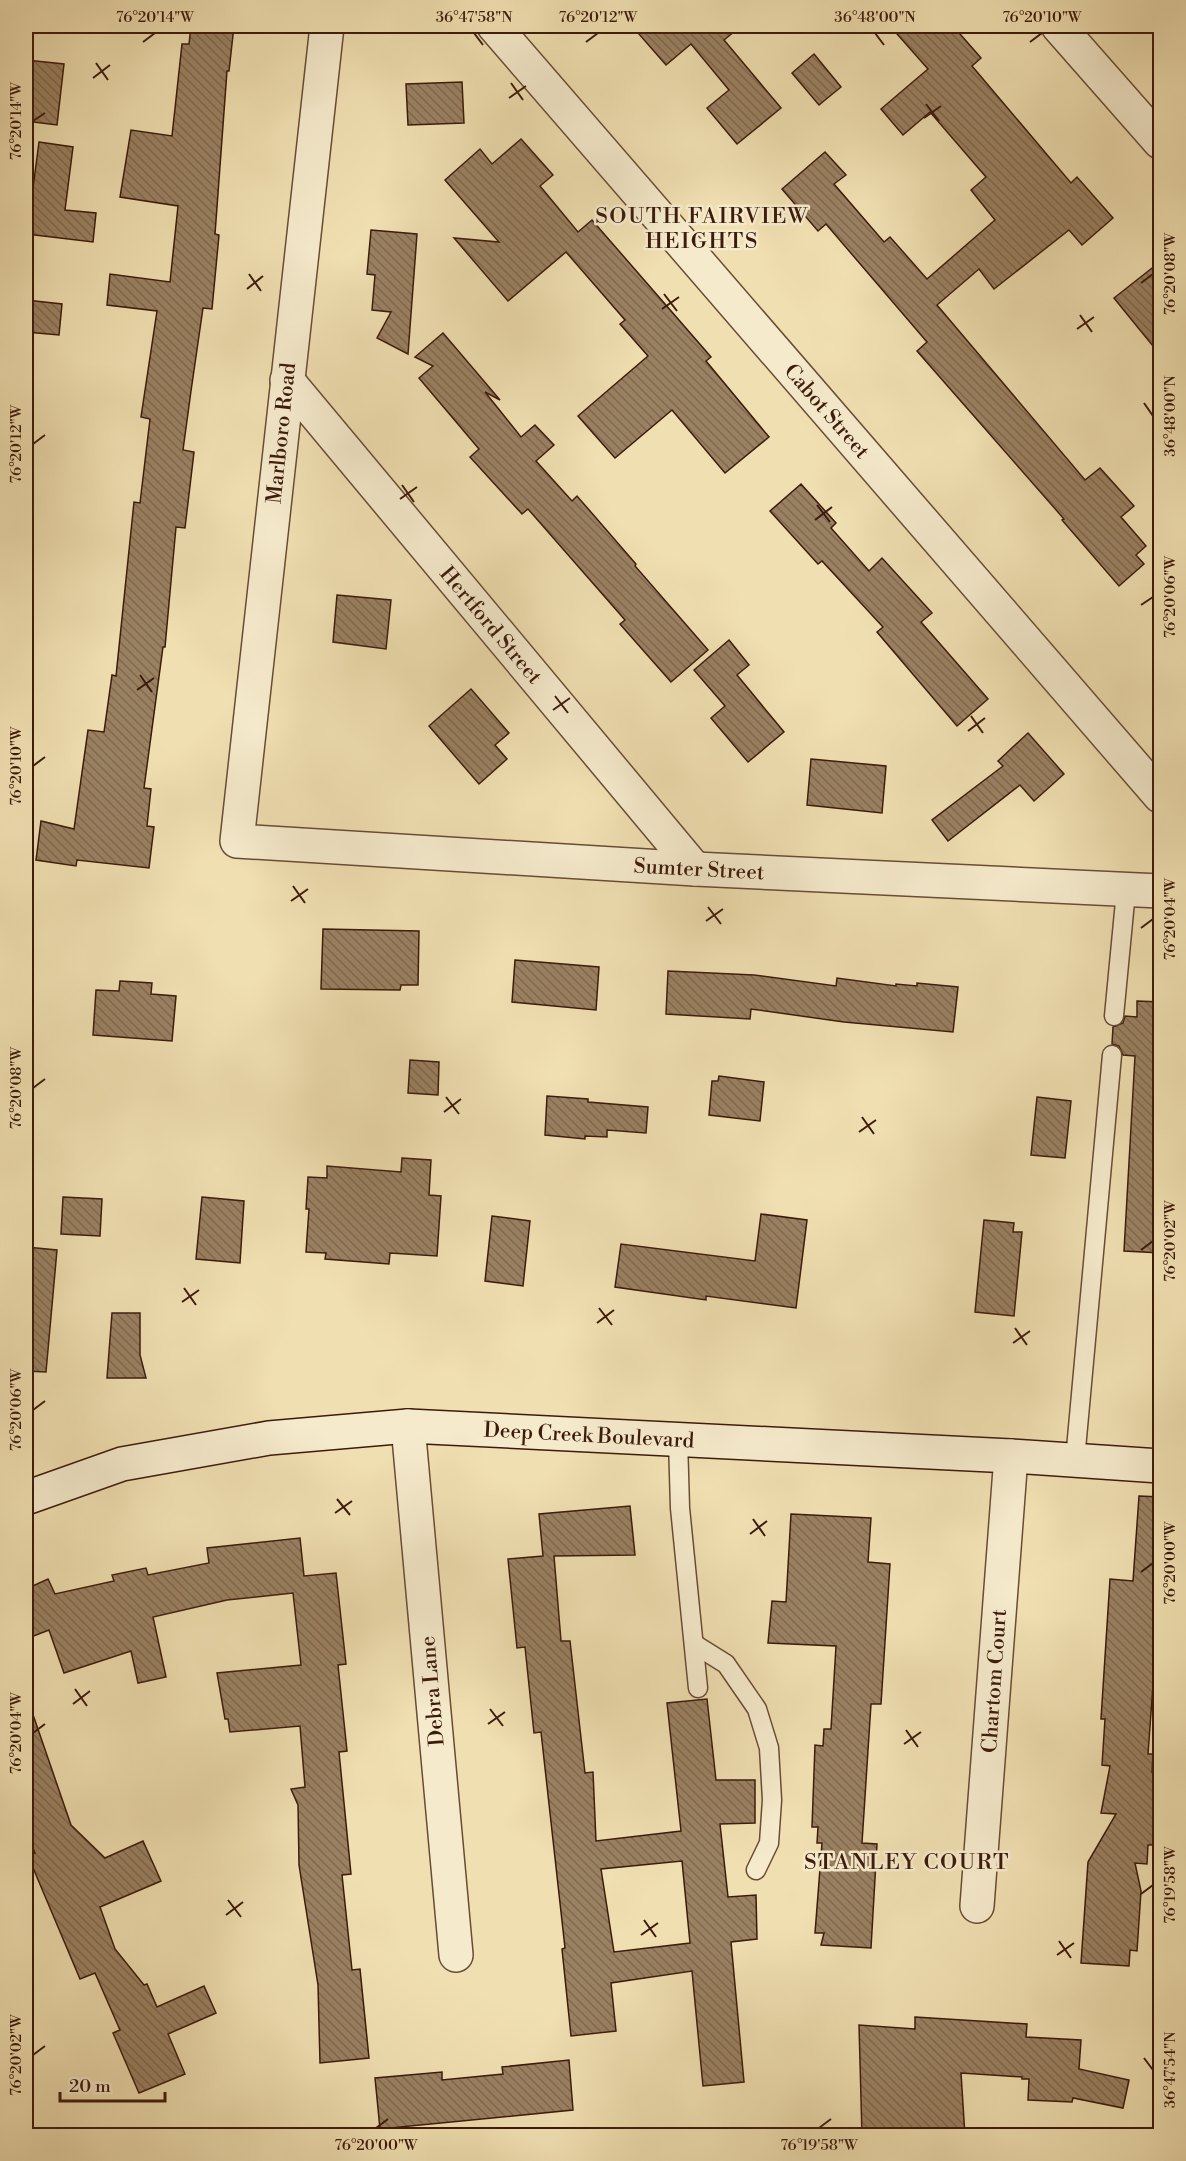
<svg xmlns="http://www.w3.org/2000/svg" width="1186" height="2161" viewBox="0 0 1186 2161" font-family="'Libre Bodoni',serif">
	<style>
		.building { fill: url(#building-back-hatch); stroke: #3c1b0c; stroke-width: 1.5; fill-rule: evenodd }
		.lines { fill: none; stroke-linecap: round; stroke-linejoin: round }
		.lane-casing { stroke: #694c35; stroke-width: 21 }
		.street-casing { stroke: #694c35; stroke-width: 36 }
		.secondary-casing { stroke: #3c1b0c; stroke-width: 36 }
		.lane { stroke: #f5eacc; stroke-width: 18 }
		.street { stroke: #f5eacc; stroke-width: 33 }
		.secondary { stroke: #f5eacc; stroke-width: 33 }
		.ticks { fill: none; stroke: #3c1b0c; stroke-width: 2 }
		.labels { text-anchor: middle; stroke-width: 5; stroke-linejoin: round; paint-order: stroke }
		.street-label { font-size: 21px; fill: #3c1b0c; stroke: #f5eacc }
		.neighbourhood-label { font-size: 22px; letter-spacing: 1.5px; fill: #3c1b0c; stroke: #f5eacc }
		.neatline { fill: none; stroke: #3c1b0c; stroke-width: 2 }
		.ticks-label { font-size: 15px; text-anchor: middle; fill: #3c1b0c }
	</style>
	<defs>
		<pattern id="building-back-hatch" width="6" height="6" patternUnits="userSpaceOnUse" patternTransform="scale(1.5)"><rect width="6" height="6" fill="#9a8162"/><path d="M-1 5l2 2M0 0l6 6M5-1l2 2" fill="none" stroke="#7f694f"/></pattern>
	</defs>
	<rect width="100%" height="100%" fill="#f0dfb1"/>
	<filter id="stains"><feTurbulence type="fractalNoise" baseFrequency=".00333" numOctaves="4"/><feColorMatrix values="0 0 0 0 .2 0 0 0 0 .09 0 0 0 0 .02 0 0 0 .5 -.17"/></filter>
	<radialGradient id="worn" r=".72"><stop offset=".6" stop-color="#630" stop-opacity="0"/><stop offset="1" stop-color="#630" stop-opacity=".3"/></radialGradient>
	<g class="building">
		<polygon points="191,26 234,26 229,71 227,71 215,234 219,235 212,309 203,308 191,391 183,450 194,452 185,528 176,527 165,647 163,647 144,788 151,789 147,826 154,827 149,868 77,860 76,866 36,860 41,821 74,829 88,730 104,732 112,675 116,676 134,502 140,503 150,419 141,417 157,311 107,305 110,274 170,282 178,206 120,197 131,130 172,136 182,44 189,44"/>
		<polygon points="632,26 741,26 724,40 781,108 737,144 707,108 729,90 691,44 666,65"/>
		<polygon points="890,26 953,26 981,58 972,66 1071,183 1077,177 1113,218 1082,245 1069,230 994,289 979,269 937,305 1085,480 1100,468 1134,506 1121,517 1146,546 1136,555 1144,564 1119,586 1062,520 1064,519 917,351 927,342 826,224 818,231 782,189 825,152 846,175 834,184 884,242 890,237 927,279 995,220 971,190 986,177 930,112 903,135 881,109 928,69"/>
		<polygon points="814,54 841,87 819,105 792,73"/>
		<polygon points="26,60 64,64 57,125 26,121"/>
		<polygon points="462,82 464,123 408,125 406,84"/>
		<polygon points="521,139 553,175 540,186 578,232 592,220 711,357 706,361 769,437 725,473 672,410 615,458 578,416 648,356 620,324 625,320 566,252 508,301 454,238 499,242 445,180 480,149 492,164"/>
		<polygon points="39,142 73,147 65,210 96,213 93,242 27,234"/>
		<polygon points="371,230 417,234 408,354 377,338 391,312 372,310 375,275 367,274"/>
		<polygon points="1161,261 1161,356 1114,298"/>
		<polygon points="26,300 62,304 59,335 26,332"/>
		<polygon points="443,333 500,400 485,392 521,437 535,425 554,445 536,461 572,501 577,496 636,564 635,566 708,650 671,682 620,624 625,620 528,509 522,514 470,457 479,449 419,378 433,366 415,357"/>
		<polygon points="801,484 836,523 831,528 869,571 882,558 932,613 921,622 988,699 957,726 877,632 883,627 822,561 818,564 770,511"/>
		<polygon points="337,595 391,600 386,649 333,642"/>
		<polygon points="729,640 749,665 737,675 784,732 748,762 711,718 725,706 694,670"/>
		<polygon points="471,689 509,733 495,745 507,759 479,784 429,726"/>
		<polygon points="1028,733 1064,774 1034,801 1020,785 948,841 932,820 1003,766 998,761"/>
		<polygon points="811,759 886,766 882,813 807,805"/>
		<polygon points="323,929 419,931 418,985 401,985 400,990 321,989"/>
		<polygon points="515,960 599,967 596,1010 512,1002"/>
		<polygon points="668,971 754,975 836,986 837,978 896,986 896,984 917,986 917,983 958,987 953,1032 844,1022 751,1009 750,1019 666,1014"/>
		<polygon points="120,981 152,983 151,994 176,996 172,1041 93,1035 96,990 119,991"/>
		<polygon points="1137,1001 1161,1002 1161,1253 1124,1251 1135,1056 1123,1055 1119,1046 1112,1044 1113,1027 1123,1023 1125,1016 1137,1017"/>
		<polygon points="410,1060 439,1062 438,1095 408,1093"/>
		<polygon points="719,1076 764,1082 760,1121 709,1115 712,1081 718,1081"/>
		<polygon points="547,1096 588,1099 588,1102 648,1107 646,1133 607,1130 607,1137 585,1136 585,1139 545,1135"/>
		<polygon points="1037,1097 1071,1101 1065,1158 1031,1155"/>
		<polygon points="402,1158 431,1160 429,1195 441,1196 437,1256 390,1253 389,1264 325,1259 326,1253 306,1252 309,1209 306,1209 308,1177 327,1178 327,1166 401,1172"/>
		<polygon points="63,1197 102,1199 100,1236 61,1234"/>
		<polygon points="202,1197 244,1201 240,1263 196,1259"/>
		<polygon points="761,1214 807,1220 796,1308 706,1296 706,1300 615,1287 621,1244 755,1261"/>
		<polygon points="492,1216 530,1221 523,1286 485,1281"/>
		<polygon points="984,1220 1014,1223 1013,1232 1022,1232 1014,1316 975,1312"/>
		<polygon points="26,1247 57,1250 46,1372 26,1371"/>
		<polygon points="112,1313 140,1313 140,1355 146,1378 107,1378"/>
		<polygon points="1139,1496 1161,1497 1161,1645 1156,1644 1148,1754 1153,1754 1152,1772 1161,1772 1156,1845 1148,1845 1147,1864 1135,1863 1141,1891 1137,1951 1130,1950 1129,1966 1081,1963 1088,1862 1116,1814 1101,1813 1110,1766 1102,1765 1105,1719 1101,1719 1110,1579 1133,1581"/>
		<path d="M630,1506L635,1555L554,1556L561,1641H570L585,1773L593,1772L596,1841L681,1831L667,1703L707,1699L716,1780H755V1823L720,1824L728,1897L756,1895L757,1939L731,1942L744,2082L703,2086L692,1971L611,1983L616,2031L571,2036L562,1949L565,1948L541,1732L534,1733L525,1647L517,1648L508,1559L543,1556L539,1514ZM682,1861L690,1943L614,1952L601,1869Z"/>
		<polygon points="791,1514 871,1518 868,1562 890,1564 881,1704 871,1704 862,1843 877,1844 871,1948 821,1945 824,1933 815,1933 822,1843 817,1843 818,1827 812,1827 815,1745 823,1746 824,1729 831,1729 836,1646 768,1643 772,1601 786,1602"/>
		<polygon points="300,1538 304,1576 336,1573 346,1664 338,1665 347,1751 339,1752 351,1874 342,1875 352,1970 360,1969 369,2058 320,2063 318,1985 299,1865 298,1805 291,1789 305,1787 300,1726 230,1732 228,1719 225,1719 217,1673 301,1665 293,1593 227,1600 153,1617 166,1677 138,1683 131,1651 64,1673 49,1630 26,1639 26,1589 48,1579 55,1594 114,1581 112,1575 146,1568 148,1575 209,1563 207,1548"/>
		<polygon points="30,1706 71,1825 105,1858 143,1841 161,1881 100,1907 115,1949 144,1985 147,1984 157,2007 204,1986 216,2013 168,2034 185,2074 139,2093 113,2033 120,2030 95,1973 80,1979 28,1856 35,1853 26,1831 26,1707"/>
		<polygon points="915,2017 1027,2024 1026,2037 1081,2040 1079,2069 1129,2080 1123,2108 1073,2098 1072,2102 1028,2100 1029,2079 1022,2079 1022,2077 961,2073 965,2136 862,2136 859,2025 915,2029"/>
		<polygon points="569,2060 573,2110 380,2129 375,2078 442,2072 442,2080 503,2074 502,2067"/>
	</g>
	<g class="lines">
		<defs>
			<g id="lane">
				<polyline points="1114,1016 1126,891"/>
				<polyline points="678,1440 680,1508 698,1688"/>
				<polyline points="1075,1460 1112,1055"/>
				<polyline points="694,1644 726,1664 757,1709 769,1748 772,1800 769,1843 756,1870"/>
			</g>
			<g id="street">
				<polyline points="327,26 237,841 695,869 1160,891"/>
				<polyline points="494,26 1160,796"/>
				<polyline points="1058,26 1160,142"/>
				<polyline points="287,380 695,869"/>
				<polyline points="408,1426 456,1955"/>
				<polyline points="977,1906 1011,1456"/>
			</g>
			<polyline id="secondary" points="26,1498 122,1464 269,1438 408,1426 1011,1456 1160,1466"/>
		</defs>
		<use href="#lane" class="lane-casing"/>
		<use href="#street" class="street-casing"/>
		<use href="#secondary" class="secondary-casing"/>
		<use href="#lane" class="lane"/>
		<use href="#street" class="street"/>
		<use href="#secondary" class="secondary"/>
	</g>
	<path class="ticks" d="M474,33L483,45M875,33L884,45M143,42L155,33M586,42L598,33M1030,42L1042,33M96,63L108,80M93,78L110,65M511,83L523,100M509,98L526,86M926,104L939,121M924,118L941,106M33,121L45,113M249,274L261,291M1141,283L1153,274M247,289L263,276M664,294L677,311M662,309L679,297M1080,315L1092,332M1077,329L1094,317M1144,403L1153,416M33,444L45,435M402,485L414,502M400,499L417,487M817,505L830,522M815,520L832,507M1141,605L1153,597M140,675L152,692M137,690L154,678M555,696L568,713M553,710L570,698M971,716L983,733M968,731L985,718M33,766L45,757M293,886L305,903M291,901L308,889M708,907L721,924M706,921L723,909M1141,928L1153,919M33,1088L45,1079M446,1097L459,1114M444,1112L461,1099M862,1117L874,1134M859,1132L876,1120M1141,1250L1153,1241M184,1288L196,1305M182,1302L199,1290M599,1308L612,1325M597,1323L614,1310M1015,1328L1027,1345M1013,1343L1030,1331M33,1410L45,1401M337,1499L350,1515M335,1513L352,1501M753,1519L765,1536M750,1534L767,1521M1141,1572L1153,1563M75,1689L87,1706M73,1704L90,1691M490,1709L503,1726M488,1724L505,1712M906,1730L918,1747M33,1733L45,1724M904,1744L921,1732M1141,1894L1153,1885M228,1900L241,1917M226,1915L243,1902M644,1920L656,1937M641,1935L658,1923M1059,1941L1071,1958M1057,1955L1074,1943M33,2055L45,2046M1144,2058L1153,2070M376,2128L388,2119M819,2128L831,2119"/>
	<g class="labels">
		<g class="street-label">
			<text transform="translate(827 411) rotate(49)" y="7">Cabot Street</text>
			<text transform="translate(281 433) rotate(-84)" y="7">Marlboro Road</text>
			<text transform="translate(491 625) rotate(50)" y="7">Hertford Street</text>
			<text transform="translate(699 869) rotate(3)" y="7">Sumter Street</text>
			<text transform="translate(589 1435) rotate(3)" y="7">Deep Creek Boulevard</text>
			<text transform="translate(994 1681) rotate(-86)" y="7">Chartom Court</text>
			<text transform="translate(432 1691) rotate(-95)" y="7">Debra Lane</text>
		</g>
		<g class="neighbourhood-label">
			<text x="702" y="223">SOUTH FAIRVIEW<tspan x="702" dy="25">HEIGHTS</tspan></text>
			<text x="907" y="1869">STANLEY COURT</text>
		</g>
	</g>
	<rect width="1186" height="2161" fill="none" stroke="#f0dfb1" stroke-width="66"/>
	<path d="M60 2092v9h105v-9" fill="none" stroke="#3c1b0c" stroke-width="3"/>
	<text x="69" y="2092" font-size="18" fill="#3c1b0c" stroke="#f5eacc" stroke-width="4.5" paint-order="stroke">20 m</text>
	<rect x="33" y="33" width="1120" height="2095" class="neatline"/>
	<g class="ticks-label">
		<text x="155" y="22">76°20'14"W</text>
		<text x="474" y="22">36°47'58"N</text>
		<text x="598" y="22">76°20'12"W</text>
		<text x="875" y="22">36°48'00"N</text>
		<text x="1042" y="22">76°20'10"W</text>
		<text transform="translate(16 121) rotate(-90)" y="5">76°20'14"W</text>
		<text transform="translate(1170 274) rotate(-90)" y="5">76°20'08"W</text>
		<text transform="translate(1170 416) rotate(-90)" y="5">36°48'00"N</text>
		<text transform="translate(16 444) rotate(-90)" y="5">76°20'12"W</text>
		<text transform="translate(1170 597) rotate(-90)" y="5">76°20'06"W</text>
		<text transform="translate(16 766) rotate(-90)" y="5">76°20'10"W</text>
		<text transform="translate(1170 919) rotate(-90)" y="5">76°20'04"W</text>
		<text transform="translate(16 1088) rotate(-90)" y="5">76°20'08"W</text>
		<text transform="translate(1170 1241) rotate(-90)" y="5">76°20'02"W</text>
		<text transform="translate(16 1410) rotate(-90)" y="5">76°20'06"W</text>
		<text transform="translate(1170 1563) rotate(-90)" y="5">76°20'00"W</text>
		<text transform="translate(16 1733) rotate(-90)" y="5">76°20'04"W</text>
		<text transform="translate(1170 1885) rotate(-90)" y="5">76°19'58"W</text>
		<text transform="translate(16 2055) rotate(-90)" y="5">76°20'02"W</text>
		<text transform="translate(1170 2070) rotate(-90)" y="5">36°47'54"N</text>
		<text x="376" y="2150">76°20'00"W</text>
		<text x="819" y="2150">76°19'58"W</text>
	</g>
	<rect width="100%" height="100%" filter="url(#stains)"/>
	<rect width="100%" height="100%" fill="url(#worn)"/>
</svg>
